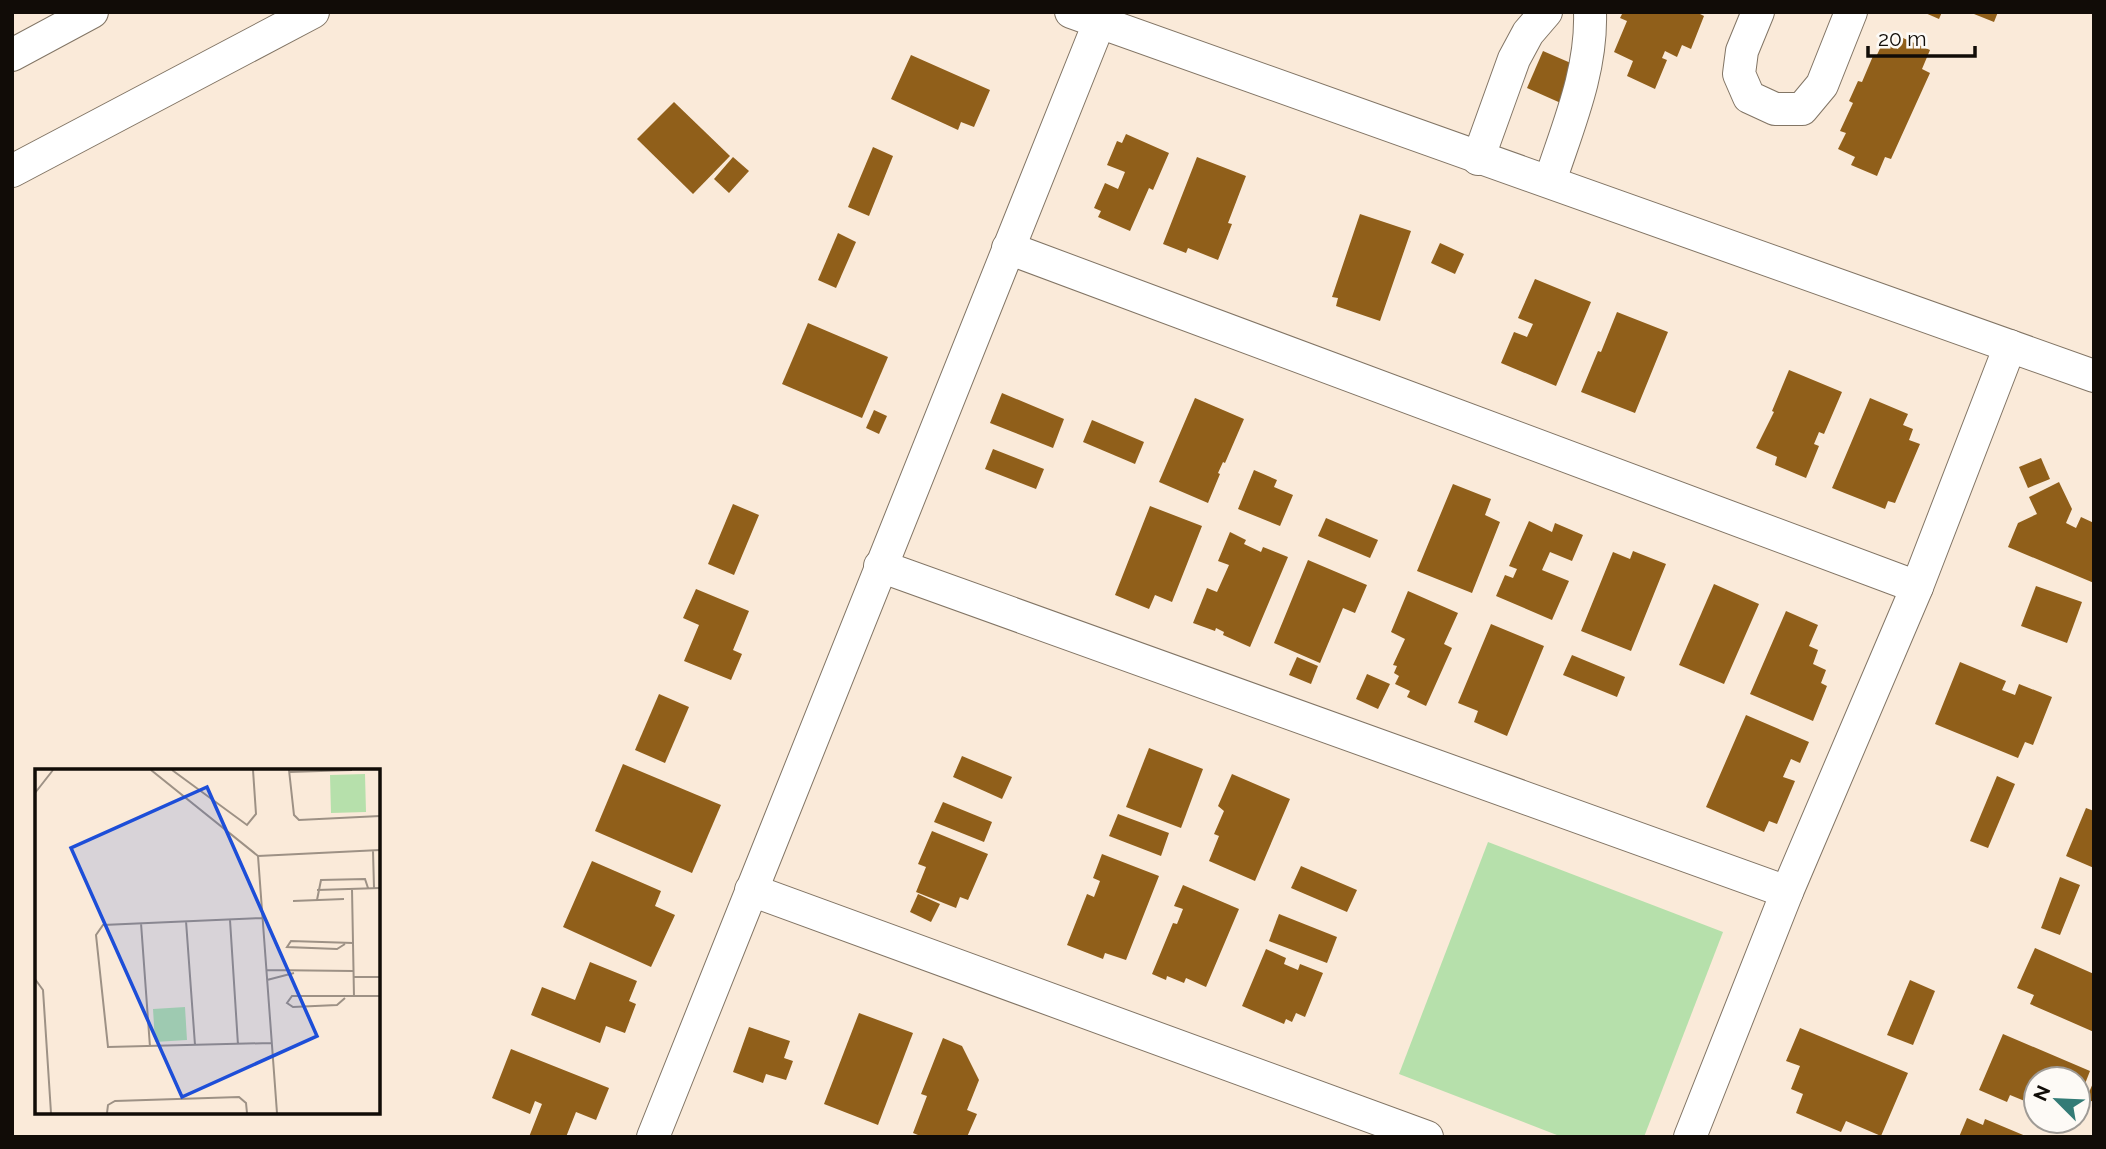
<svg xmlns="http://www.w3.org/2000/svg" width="2106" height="1149" viewBox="0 0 2106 1149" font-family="Raleway,sans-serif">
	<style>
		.green { fill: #b6e0ab }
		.building { fill: #905f1a }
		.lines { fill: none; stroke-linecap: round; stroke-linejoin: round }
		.minor-casing { stroke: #827565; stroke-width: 34 }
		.minor { stroke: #fff; stroke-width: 32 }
		.inset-road { fill: none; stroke: #9d9185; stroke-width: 2 }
		.view { fill: #1d4ed8; fill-opacity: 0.15; stroke: #1d4ed8; stroke-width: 3.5 }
		.inset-edge { fill: none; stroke: #110c07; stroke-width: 3.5 }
	</style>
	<rect width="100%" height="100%" fill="#faead9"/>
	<polygon class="green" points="1488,842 1723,932 1644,1137 1562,1137 1399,1074"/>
	<g class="building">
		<polygon points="1623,12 1696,12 1704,16 1691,49 1682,45 1677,57 1665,51 1662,58 1667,60 1655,89 1627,76 1633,61 1614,52 1627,21 1620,18"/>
		<polygon points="1923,12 1942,12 1939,19"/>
		<polygon points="1969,12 1998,12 1994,22"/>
		<polygon points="1903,38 1930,50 1922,69 1930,73 1891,159 1885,157 1877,176 1851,165 1855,157 1838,149 1846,133 1840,131 1853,103 1849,101 1858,81 1862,82 1873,56 1876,57 1883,42 1898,49"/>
		<polygon points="1543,51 1580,67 1563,104 1527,88"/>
		<polygon points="911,55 990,90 974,127 961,122 958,130 891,99"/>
		<polygon points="674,102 730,156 693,194 637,139"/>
		<polygon points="1126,134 1169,153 1153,190 1149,188 1130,231 1098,217 1101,211 1094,208 1105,183 1118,189 1125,172 1107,165 1117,141 1122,143"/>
		<polygon points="873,147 893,156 869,216 848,207"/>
		<polygon points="733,157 749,171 729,193 714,179"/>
		<polygon points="1197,157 1246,176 1228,223 1232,224 1218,260 1188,248 1186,253 1163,244"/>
		<polygon points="1360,214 1411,231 1380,321 1336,306 1338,298 1332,297"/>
		<polygon points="838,233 856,242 836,288 818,280"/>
		<polygon points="1440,243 1464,254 1455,274 1431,263"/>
		<polygon points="1535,279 1591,302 1556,386 1501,363 1514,332 1527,337 1533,324 1518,318"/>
		<polygon points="1617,312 1668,332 1635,413 1581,392 1598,351 1601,352"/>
		<polygon points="808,323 888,357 862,418 782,384"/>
		<polygon points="1789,370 1842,392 1824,434 1819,432 1814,444 1819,446 1806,478 1775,465 1777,457 1756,448 1774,412 1772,411"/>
		<polygon points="1002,393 1064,419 1053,448 990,423"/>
		<polygon points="1195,398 1244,419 1225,463 1223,462 1218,473 1220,474 1208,503 1159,482"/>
		<polygon points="1870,398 1908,414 1903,425 1913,429 1909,440 1920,444 1895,503 1888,501 1885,509 1832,488"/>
		<polygon points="874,410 887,416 879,434 866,428"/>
		<polygon points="1092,420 1144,442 1135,464 1083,442"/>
		<polygon points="993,449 1044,469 1036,489 985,469"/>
		<polygon points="2041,458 2050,479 2028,488 2019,467"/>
		<polygon points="1254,470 1277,480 1274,487 1293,495 1280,526 1238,509"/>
		<polygon points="2059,482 2072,509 2066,523 2076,528 2081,517 2094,523 2094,583 2008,547 2018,523 2037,514 2029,497"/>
		<polygon points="1453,484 1491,499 1485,515 1500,522 1472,593 1417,571"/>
		<polygon points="733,504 759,515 734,575 708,564"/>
		<polygon points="1150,506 1202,526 1172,602 1155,595 1149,609 1115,595"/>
		<polygon points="1326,518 1378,540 1370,558 1318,536"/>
		<polygon points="1529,521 1552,532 1555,523 1583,535 1572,561 1550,552 1542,570 1569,581 1552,620 1496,596 1505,575 1513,578 1517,569 1509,566"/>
		<polygon points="1230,532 1246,540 1244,544 1261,552 1263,547 1288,557 1250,647 1223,635 1224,632 1216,628 1215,631 1193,623 1207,588 1217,592 1229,565 1218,561"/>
		<polygon points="1633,551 1666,564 1631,651 1581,631 1613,552 1630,559"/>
		<polygon points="1308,560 1367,585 1355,613 1343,608 1320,663 1274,643"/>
		<polygon points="1714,584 1759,604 1724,684 1679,665"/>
		<polygon points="2036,586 2082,602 2067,643 2021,626"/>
		<polygon points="696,589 749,611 733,650 742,654 731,680 684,661 699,625 683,618"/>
		<polygon points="1408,591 1458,613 1444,644 1452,648 1426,706 1407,697 1410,691 1395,684 1399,676 1394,673 1397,666 1393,665 1405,639 1391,632"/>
		<polygon points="1786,611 1818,625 1809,646 1818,650 1813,664 1826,670 1821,683 1827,686 1813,721 1750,694"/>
		<polygon points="1491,624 1544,646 1507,736 1474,722 1478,711 1458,703"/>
		<polygon points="1572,655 1625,677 1617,697 1563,675"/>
		<polygon points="1297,657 1318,666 1311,684 1289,675"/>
		<polygon points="1960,662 2006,681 2002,690 2015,695 2019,684 2052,697 2033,745 2025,742 2018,758 1935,724"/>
		<polygon points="1367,674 1390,684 1378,709 1356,699"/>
		<polygon points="659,694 689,707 665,763 635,750"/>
		<polygon points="1746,715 1809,742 1800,763 1791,759 1783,777 1795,781 1777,824 1769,821 1764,832 1706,807"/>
		<polygon points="1149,748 1203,769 1181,828 1126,807"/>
		<polygon points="962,756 1012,777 1002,799 953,777"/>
		<polygon points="623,764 721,805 692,873 595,831"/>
		<polygon points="1232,774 1290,799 1255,881 1209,861 1219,836 1214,834 1224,811 1218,806"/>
		<polygon points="1997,776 2015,784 1988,848 1970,841"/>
		<polygon points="943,802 992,822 984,842 934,822"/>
		<polygon points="2086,808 2094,811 2094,868 2066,856"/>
		<polygon points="1118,814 1169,833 1161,856 1109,836"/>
		<polygon points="932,831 988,854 968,900 960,897 956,908 916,892 926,867 918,864"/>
		<polygon points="1102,854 1159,876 1126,960 1105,953 1103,959 1067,945 1087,894 1094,897 1100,881 1093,878"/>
		<polygon points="592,861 661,891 655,906 675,915 651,967 563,927"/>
		<polygon points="1301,866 1357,890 1347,912 1291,888"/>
		<polygon points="2060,877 2080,885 2060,935 2041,928"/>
		<polygon points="1183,885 1239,909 1206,987 1186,978 1184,983 1167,976 1166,980 1152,974 1173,923 1177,924 1183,909 1174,906"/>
		<polygon points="918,894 940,904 931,922 910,912"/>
		<polygon points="1279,914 1337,937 1327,963 1269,941"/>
		<polygon points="2035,948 2094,974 2094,1032 2030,1004 2034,995 2017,988"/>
		<polygon points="1266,949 1286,958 1284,964 1298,970 1300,964 1323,973 1305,1017 1296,1013 1292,1022 1286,1019 1284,1024 1242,1006"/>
		<polygon points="590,962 637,981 629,1001 636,1004 625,1033 606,1026 600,1043 531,1015 542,987 575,1000"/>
		<polygon points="1910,980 1935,991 1913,1045 1887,1035"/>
		<polygon points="859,1013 913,1033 878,1125 824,1104"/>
		<polygon points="749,1027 790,1041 784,1058 793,1061 786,1080 766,1074 763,1083 733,1072"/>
		<polygon points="1800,1028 1908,1073 1881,1136 1846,1121 1841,1132 1796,1113 1803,1094 1791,1089 1800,1066 1786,1061"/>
		<polygon points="2003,1034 2090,1071 2081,1094 2078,1093 2078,1079 2036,1079 2036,1114 2029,1111 2032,1104 2010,1095 2007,1102 1979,1090"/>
		<polygon points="943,1038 962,1046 979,1080 967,1110 977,1114 967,1137 923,1137 913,1133 927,1096 921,1094"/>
		<polygon points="511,1049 609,1088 596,1120 576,1112 566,1137 529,1137 542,1104 535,1101 530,1114 492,1098"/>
		<polygon points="2094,1081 2094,1102 2086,1099"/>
		<polygon points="1967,1118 1983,1125 1985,1119 2028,1137 1959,1137"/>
		<polygon points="2053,1121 2069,1121 2067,1127"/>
	</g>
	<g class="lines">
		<defs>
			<g id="minor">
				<polyline points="1071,12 2094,376"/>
				<polyline points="1758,12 1742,51 1739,74 1749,97 1775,109 1802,109 1822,85 1851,12"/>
				<polyline points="12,55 92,12"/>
				<polyline points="1478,159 1514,59 1528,33 1546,12"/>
				<polyline points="12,171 313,12"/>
				<path d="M1550,181C1568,126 1592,71 1590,12"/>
				<polyline points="1008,248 1917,587"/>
				<polyline points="880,566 1787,892"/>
				<polyline points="751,890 1427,1137"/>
				<polyline points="653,1137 1099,23"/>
				<polyline points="1690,1137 1787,892 1917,587 2010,346"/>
			</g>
		</defs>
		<use href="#minor" class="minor-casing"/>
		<use href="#minor" class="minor"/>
	</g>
	<g transform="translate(35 769)">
		<rect width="345" height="345" fill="#faead9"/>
		<path d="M330,5L331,43L296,44L295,6ZM150,238L152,271L120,273L118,240Z" fill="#b6e0ab"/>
		<path class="inset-road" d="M116,1L223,87L242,344M137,1L212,56L221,45L218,1M254,1L259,46L264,51L345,47M254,3L317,1M0,24L18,1M338,82L339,119M223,87L345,81M317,120L319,228M282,121L345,119M282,131L286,111L330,110L333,119M258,132L309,130M227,149L68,156L61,166L73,278L236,274M195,151L203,276M151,152L160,276M106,154L115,278M310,175L302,180L252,178L256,172L318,174M231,201L318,202M319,208H345M0,210L8,221L16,344M232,211L259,204M310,229L302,236L258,238L252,234L257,227H345M72,344L73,336L80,332L204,328L211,334L212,344"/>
		<path class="view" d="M172,18L282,267L147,328L36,79Z"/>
		<rect width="345" height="345" class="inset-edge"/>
	</g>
	<rect width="2106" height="1149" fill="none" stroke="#110c07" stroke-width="28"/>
	<g transform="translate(2057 1100) rotate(294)"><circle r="33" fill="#fdfaf6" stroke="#9f9b96" stroke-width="2"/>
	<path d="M0-5L12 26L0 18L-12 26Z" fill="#337b76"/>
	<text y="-10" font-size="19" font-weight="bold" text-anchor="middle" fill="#110c07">N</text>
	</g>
	<path d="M1868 46v10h107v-10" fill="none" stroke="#110c07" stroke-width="3.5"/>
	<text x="1878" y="46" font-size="21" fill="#110c07" stroke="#fdfaf6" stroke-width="5" paint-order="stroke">20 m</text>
</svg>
